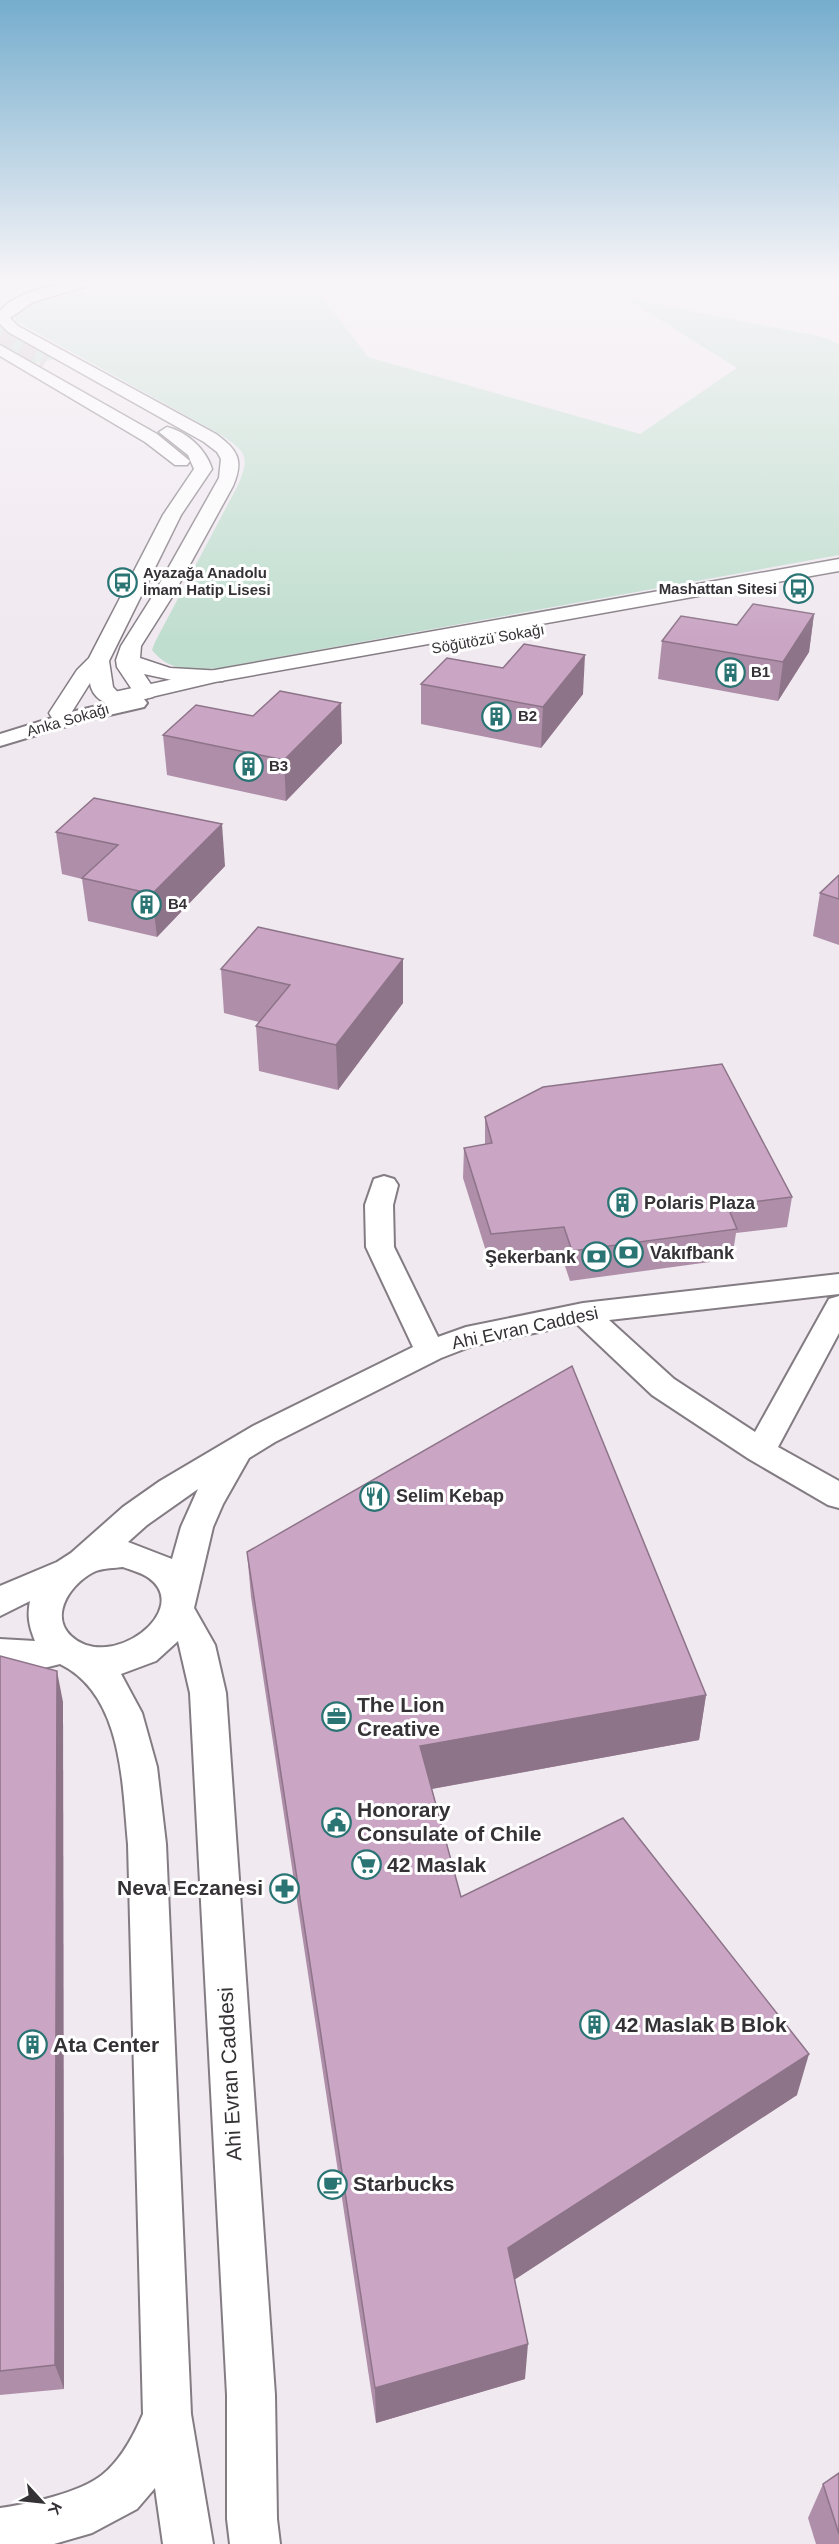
<svg xmlns="http://www.w3.org/2000/svg" width="839" height="2544" viewBox="0 0 839 2544" font-family="Arial,sans-serif">
	<style>
		.green { fill: #c0decf }
		.lines { fill: none; stroke-linecap: round; stroke-linejoin: round }
		.primary-tunnel { stroke: #cbc4cb; stroke-width: 16; stroke-dasharray: 16 8; stroke-linecap: butt }
		.street-casing { stroke: #837c83; stroke-width: 4 }
		.secondary-casing { stroke: #837c83; stroke-width: 3 }
		.primary-casing { stroke: #837c83; stroke-width: 3 }
		.street { fill: #fff; fill-rule: evenodd }
		.secondary { fill: #fff; fill-rule: evenodd }
		.primary { fill: #fff; fill-rule: evenodd }
		.wall { fill: #ae8ea9 }
		.shaded-wall { fill: #8d7489 }
		.building { fill: #caa5c4; stroke: #8d7489; stroke-width: 1.5 }
		.labels { text-anchor: middle; stroke-width: 6; stroke-linejoin: round; paint-order: stroke }
		.far-poi-label { font-size: 15px; font-weight: bold; fill: #353235; stroke: #fff; text-anchor: start }
		.far-street-label { font-size: 15px; fill: #353235; stroke: #fff }
		.poi-label { font-size: 18px; font-weight: bold; fill: #353235; stroke: #fff; text-anchor: start }
		.street-label { font-size: 18px; fill: #353235; stroke: #fff }
		.near-poi-label { font-size: 21px; font-weight: bold; fill: #353235; stroke: #fff; text-anchor: start }
		.near-street-label { font-size: 21px; fill: #353235; stroke: #fff }
	</style>
	<rect width="100%" height="100%" fill="#f0e9f0"/>
	<g class="green">
		<path d="M128,282H311L368,357L640,434L737,368L625,298L823,337L839,344V555L219,668C194,670 169,672 152,650L155,642L238,485C250,457 247,452 221,435L16,321V313L21,308L32,303Z"/>
		<polygon points="0,327 7,331 55,359 34,364 0,344"/>
	</g>
	<g class="lines">
		<polyline class="primary-tunnel" points="0,336 46,361"/>
		<defs>
			<g id="street">
				<polygon points="137,697 144,699 147,703 144,707 83,721 0,746 0,734 71,712"/>
				<path d="M384,1176L394,1179L398,1185L393,1205L394,1247L438,1337L466,1327L583,1303L839,1274V1294L609,1320L674,1379L755,1432L829,1299L839,1296V1333L778,1447L839,1481V1508L828,1505L749,1459L652,1395L577,1324L472,1346L441,1358L275,1442L249,1458L223,1504L213,1527L194,1608L215,1645L226,1693L275,2395L277,2519L280,2544H230L227,2519V2395L190,1693L178,1641L156,1661L121,1674L142,1713L157,1767L166,1844L191,2414L213,2544H163L155,2488L137,2509L92,2533L54,2544H0V2508C29,2504 79,2493 102,2475C121,2460 134,2435 143,2414L128,1844C122,1783 123,1695 60,1664L40,1669L0,1667V1639L35,1641C29,1626 27,1616 30,1601L0,1616V1586L57,1562L71,1553L123,1507L160,1481L253,1426L413,1347L366,1247L365,1205L374,1179ZM198,1489L181,1527L172,1559L128,1542L147,1525ZM123,1567C131,1570 142,1573 149,1578C193,1610 111,1673 71,1636C48,1614 73,1581 96,1571C104,1568 115,1568 123,1567Z"/>
			</g>
			<polygon id="secondary" points="839,559 839,571 215,682 113,706 105,704 102,699 105,694 215,670"/>
			<g id="primary">
				<polygon points="0,282 13,282 0,288"/>
				<path d="M68,282H93L91,285L33,302L10,318L18,326L216,434C238,450 244,460 233,486L172,597L141,646L140,658L170,668L223,671L226,676L223,681L181,682L144,674L156,692L153,697L145,699L137,697L117,667L116,660L121,646L152,597L219,478L221,459L217,452L204,442L8,332L0,324V311C16,292 46,288 68,282Z"/>
				<polygon points="0,345 157,434 190,461 187,465 175,465 145,442 0,356"/>
				<path d="M167,427C187,432 206,449 212,469L181,515L109,661L113,687L124,699L121,704C107,707 92,698 90,683L68,718L60,720L52,718L49,713L77,670L89,658L163,515L194,469L188,455L159,432Z"/>
			</g>
		</defs>
		<use href="#street" class="street-casing"/>
		<use href="#secondary" class="secondary-casing"/>
		<use href="#primary" class="primary-casing"/>
		<use href="#street" class="street"/>
		<use href="#secondary" class="secondary"/>
		<use href="#primary" class="primary"/>
	</g>
	<g class="wall">
		<polygon points="814,614 809,652 778,701 658,679 662,641 737,625"/>
		<polygon points="421,684 583,694 541,748 421,724"/>
		<polygon points="163,735 342,743 286,801 167,775"/>
		<polygon points="56,832 225,866 157,937 88,921 82,879 62,874"/>
		<polygon points="839,875 839,945 813,936 820,893"/>
		<polygon points="403,959 403,1003 338,1090 259,1071 256,1026 259,1022 224,1013 221,969"/>
		<polygon points="485,1117 792,1197 787,1227 736,1233 732,1259 570,1281 562,1257 490,1264 463,1178 464,1148 485,1145"/>
		<polygon points="247,1552 706,1695 699,1740 432,1789 461,1897 797,2095 515,2279 525,2379 376,2423 251,1597"/>
		<polygon points="0,1656 63,1702 64,2389 0,2395"/>
		<polygon points="839,2473 839,2544 816,2544 808,2518 823,2484"/>
	</g>
	<g class="shaded-wall">
		<polygon points="814,614 809,652 778,701 783,662"/>
		<polygon points="585,655 583,694 541,748 543,707"/>
		<polygon points="341,703 342,743 286,801 284,760"/>
		<polygon points="222,824 225,866 157,937 152,894"/>
		<polygon points="403,959 403,1003 338,1090 336,1045"/>
		<polygon points="57,1671 63,1702 64,2389 55,2365"/>
		<polygon points="706,1695 699,1740 420,1791 420,1746"/>
		<polygon points="809,2054 797,2095 505,2286 508,2248"/>
		<polygon points="528,2344 525,2379 376,2423 375,2388"/>
	</g>
	<g class="building">
		<polygon points="753,604 814,614 783,662 662,641 681,616 737,625"/>
		<polygon points="524,644 585,655 543,707 421,684 447,658 503,668"/>
		<polygon points="280,691 341,703 284,760 163,735 196,705 253,716"/>
		<polygon points="94,798 222,824 152,894 82,878 118,845 56,832"/>
		<polygon points="839,875 839,899 820,893"/>
		<polygon points="258,927 403,959 336,1045 256,1026 290,985 221,969"/>
		<polygon points="722,1064 792,1197 727,1205 737,1229 572,1251 564,1227 491,1234 464,1148 492,1143 485,1117 543,1087"/>
		<polygon points="572,1366 706,1695 420,1746 461,1897 623,1818 809,2054 508,2248 528,2344 375,2388 247,1552"/>
		<polygon points="0,1656 57,1671 55,2365 0,2371"/>
		<polygon points="839,2473 839,2534 823,2484"/>
	</g>
	<linearGradient id="sky" x2="0" y2="1"><stop stop-color="#75adcd"/><stop offset="0.44" stop-color="#f8f5f8"/><stop offset="1" stop-color="#f8f5f8" stop-opacity="0"/></linearGradient>
	<rect width="839" height="639" fill="url(#sky)"/>
	<defs>
		<symbol id="bus-ring" viewBox="-11 -11 22 22"><circle r="9.5" fill="#fff" stroke="#2a7474" stroke-width="1.5"/><path d="M-5-6H5V4H4V6H2V4H-2V6H-4V4H-5ZM-3.5-4V0h7V-4ZM-3.5 1.2v1.5H-2V1.2ZM2 1.2v1.5H3.5V1.2Z" fill="#2a7474"/></symbol>
		<symbol id="building-ring" viewBox="-11 -11 22 22"><circle r="9.5" fill="#fff" stroke="#2a7474" stroke-width="1.5"/><path d="M-4-6H4V6H1V3H-1V6H-4ZM-2.5-4.3h1.7v1.8h-1.7ZM.8-4.3h1.7v1.8H.8ZM-2.5-1h1.7V.8h-1.7ZM.8-1h1.7V.8H.8Z" fill="#2a7474"/></symbol>
		<symbol id="bank-ring" viewBox="-11 -11 22 22"><circle r="9.5" fill="#fff" stroke="#2a7474" stroke-width="1.5"/><path d="M-6-4H6V4H-6ZM0-2.3a2.3 2.3 0 1 0 0 4.6a2.3 2.3 0 1 0 0-4.6Z" fill="#2a7474"/></symbol>
		<symbol id="restaurant-ring" viewBox="-11 -11 22 22"><circle r="9.5" fill="#fff" stroke="#2a7474" stroke-width="1.5"/><path d="M-5-6h1v4h1v-4h1v4h1v-4h1v5L-1.5 .5V6h-2V.5L-5-1ZM5-6V6H3V1.5H1.5Q1.5-4 5-6Z" fill="#2a7474"/></symbol>
		<symbol id="office-ring" viewBox="-11 -11 22 22"><circle r="9.5" fill="#fff" stroke="#2a7474" stroke-width="1.5"/><path d="M-6-3h4V-5.5h4V-3h4V5H-6ZM-1-4.5V-3h2v-1.5ZM-6 0V1H6V0Z" fill="#2a7474"/></symbol>
		<symbol id="civic-ring" viewBox="-11 -11 22 22"><circle r="9.5" fill="#fff" stroke="#2a7474" stroke-width="1.5"/><path d="M-.6-6.5H3V-4.5H.6V-3L4-1V1h2V6H-6V1h2V-1L-.6-3ZM-1.2 2.5V6h2.4V2.5Z" fill="#2a7474"/></symbol>
		<symbol id="supermarket-ring" viewBox="-11 -11 22 22"><circle r="9.5" fill="#fff" stroke="#2a7474" stroke-width="1.5"/><path d="M-6-5.5h2.5l.6 2H6L4.5 2H-2.5L-4.4-4H-6ZM-1.5 3.2a1.3 1.3 0 1 0 .1 0ZM3 3.2a1.3 1.3 0 1 0 .1 0Z" fill="#2a7474"/></symbol>
		<symbol id="pharmacy-ring" viewBox="-11 -11 22 22"><circle r="9.5" fill="#fff" stroke="#2a7474" stroke-width="1.5"/><path d="M-2-6h4v4h4v4h-4v4h-4v-4h-4v-4h4Z" fill="#2a7474"/></symbol>
		<symbol id="cafe-ring" viewBox="-11 -11 22 22"><circle r="9.5" fill="#fff" stroke="#2a7474" stroke-width="1.5"/><path d="M-5.5-4.5H6V0H3Q3 3.5 0 3.5H-2.5Q-5.5 3.5-5.5 0ZM3-3.2v2h1.7v-2ZM-6 4.5H4V6H-6Z" fill="#2a7474"/></symbol>
	</defs>
	<g fill-rule="evenodd">
		<use href="#bus-ring" x="106" y="566" width="33" height="33"/>
		<use href="#bus-ring" x="782" y="572" width="33" height="33"/>
		<use href="#building-ring" x="714" y="656" width="33" height="33"/>
		<use href="#building-ring" x="480" y="700" width="33" height="33"/>
		<use href="#building-ring" x="232" y="750" width="33" height="33"/>
		<use href="#building-ring" x="130" y="888" width="33" height="33"/>
		<use href="#building-ring" x="606" y="1186" width="33" height="33"/>
		<use href="#bank-ring" x="612" y="1236" width="33" height="33"/>
		<use href="#bank-ring" x="580" y="1240" width="33" height="33"/>
		<use href="#restaurant-ring" x="358" y="1480" width="33" height="33"/>
		<use href="#office-ring" x="320" y="1700" width="33" height="33"/>
		<use href="#civic-ring" x="320" y="1806" width="33" height="33"/>
		<use href="#supermarket-ring" x="350" y="1848" width="33" height="33"/>
		<use href="#pharmacy-ring" x="268" y="1872" width="33" height="33"/>
		<use href="#building-ring" x="578" y="2008" width="33" height="33"/>
		<use href="#building-ring" x="16" y="2028" width="33" height="33"/>
		<use href="#cafe-ring" x="316" y="2168" width="33" height="33"/>
	</g>
	<g class="labels">
		<g class="far-poi-label">
			<text x="143" y="578">Ayazağa Anadolu<tspan x="143" dy="17">İmam Hatip Lisesi</tspan></text>
			<text x="777" y="594" text-anchor="end">Mashattan Sitesi</text>
			<text x="751" y="677">B1</text>
			<text x="518" y="721">B2</text>
			<text x="269" y="771">B3</text>
			<text x="168" y="909">B4</text>
		</g>
		<g class="far-street-label">
			<text transform="translate(488 639) rotate(-10)" y="5">Söğütözü Sokağı</text>
			<text transform="translate(68 720) rotate(-16)" y="5">Anka Sokağı</text>
		</g>
		<g class="poi-label">
			<text x="644" y="1209">Polaris Plaza</text>
			<text x="650" y="1259">Vakıfbank</text>
			<text x="576" y="1263" text-anchor="end">Şekerbank</text>
			<text x="396" y="1502">Selim Kebap</text>
		</g>
		<g class="street-label">
			<text transform="translate(525 1328) rotate(-12)" y="6">Ahi Evran Caddesi</text>
		</g>
		<g class="near-poi-label">
			<text x="357" y="1712">The Lion<tspan x="357" dy="24">Creative</tspan></text>
			<text x="357" y="1817">Honorary<tspan x="357" dy="24">Consulate of Chile</tspan></text>
			<text x="387" y="1872">42 Maslak</text>
			<text x="263" y="1895" text-anchor="end">Neva Eczanesi</text>
			<text x="615" y="2032">42 Maslak B Blok</text>
			<text x="53" y="2052">Ata Center</text>
			<text x="353" y="2191">Starbucks</text>
		</g>
		<g class="near-street-label">
			<text transform="translate(230 2074) rotate(-93)" y="7">Ahi Evran Caddesi</text>
		</g>
	</g>
	<g transform="translate(42 2502) rotate(117)" stroke="#ffffff" stroke-width="4.5" paint-order="stroke">
	<path d="M0-4.5L10 22L0 15L-10 22Z" fill="#353235"/>
	<text y="-9" font-size="16" font-weight="bold" text-anchor="middle" fill="#353235">K</text>
	</g>
</svg>
